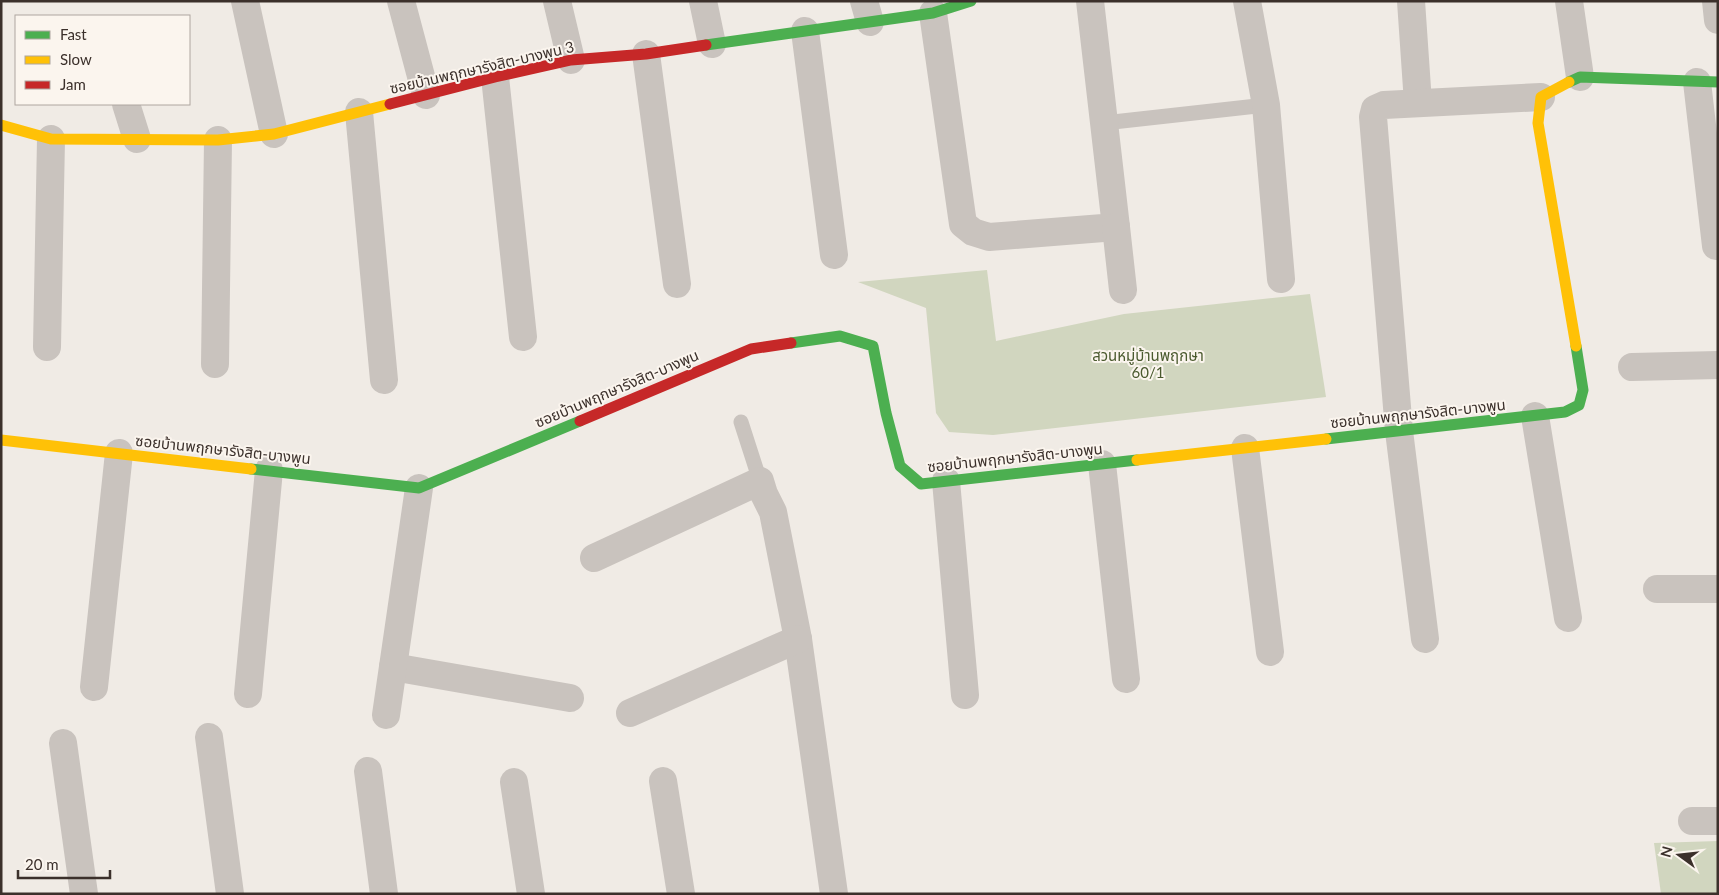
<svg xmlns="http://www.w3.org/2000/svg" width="1719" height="895" viewBox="0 0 1719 895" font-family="Lato,'Noto Sans Thai',sans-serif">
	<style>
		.green { fill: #d1d6bf }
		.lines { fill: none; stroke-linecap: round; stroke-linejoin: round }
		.lane { stroke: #c9c3be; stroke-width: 15 }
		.street { stroke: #c9c3be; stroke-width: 28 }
		.fast { stroke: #4caf50; stroke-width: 11 }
		.slow { stroke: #ffc107; stroke-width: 11 }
		.jam { stroke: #c62828; stroke-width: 11 }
		.labels { text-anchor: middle; stroke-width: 4; stroke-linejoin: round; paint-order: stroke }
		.street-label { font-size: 15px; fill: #3b302b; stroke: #fbf5ee }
		.park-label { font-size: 15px; fill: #4a5a2e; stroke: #fbf5ee }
	</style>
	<rect width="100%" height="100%" fill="#f0ebe5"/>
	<g class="green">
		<polygon points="987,270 996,341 1124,314 1310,294 1326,397 993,435 949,432 936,413 926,308 858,282"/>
		<polygon points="1718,841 1718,894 1661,894 1654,843"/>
	</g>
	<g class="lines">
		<g class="lane">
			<polyline points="1104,123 1266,105"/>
			<polyline points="741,422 760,481"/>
		</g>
		<g class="street">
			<polyline points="245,1 274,134"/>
			<polyline points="401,1 426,95"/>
			<polyline points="557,1 571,60"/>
			<polyline points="703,1 712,44"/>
			<polyline points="864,1 870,22"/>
			<polyline points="1247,1 1266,105 1281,279"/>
			<polyline points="1411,1 1418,103"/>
			<polyline points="1569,1 1580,77"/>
			<polyline points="1716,1 1718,20"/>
			<polyline points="933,13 963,224 973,232 989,237 1116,227 1090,1"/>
			<polyline points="805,31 834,255"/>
			<polyline points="646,54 677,284"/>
			<polyline points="495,77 523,337"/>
			<polyline points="1697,82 1716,246"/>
			<polyline points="126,104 137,139"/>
			<polyline points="359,112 384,380"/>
			<polyline points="1116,227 1123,290"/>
			<polyline points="47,347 51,139"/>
			<polyline points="215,364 218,140"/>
			<polyline points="1632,367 1718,365"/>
			<polyline points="1535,416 1568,618"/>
			<polyline points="1245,448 1270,652"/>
			<polyline points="1102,464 1126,679"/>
			<polyline points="946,481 965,695"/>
			<polyline points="594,558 760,481 764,494 773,512 798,639 834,894"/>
			<polyline points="1657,589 1718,589"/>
			<polyline points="1425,639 1399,431 1373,117 1375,109 1384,105 1541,97"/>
			<polyline points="393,667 570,698"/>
			<polyline points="94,687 119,453"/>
			<polyline points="248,694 269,470"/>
			<polyline points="630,713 798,639"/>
			<polyline points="386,715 419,488"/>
			<polyline points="209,737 230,894"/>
			<polyline points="63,743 84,894"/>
			<polyline points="368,771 384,894"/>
			<polyline points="663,781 681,894"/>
			<polyline points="514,782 531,894"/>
			<polyline points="1692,821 1718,821"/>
		</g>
		<g class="fast">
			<polyline points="706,45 933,13 971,1"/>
			<polyline points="1569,82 1580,77 1718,82"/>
			<polyline points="791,343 840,336 873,346 886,413 900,466 921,484 1137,460"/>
			<polyline points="1326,439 1565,412 1579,405 1583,390 1576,346"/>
			<polyline points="251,469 419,488 580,421"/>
		</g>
		<g class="slow">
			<polyline points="1569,82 1541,97 1538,123 1576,346"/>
			<polyline points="1,125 51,139 218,140 274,134 390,104"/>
			<polyline points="1,440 251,469"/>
			<polyline points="1137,460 1326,439"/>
		</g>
		<g class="jam">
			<polyline points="390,104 495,77 571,60 646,54 706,45"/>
			<polyline points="580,421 751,349 791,343"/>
		</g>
	</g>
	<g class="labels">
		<g class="street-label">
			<text transform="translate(482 68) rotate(-13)" y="5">ซอยบ้านพฤกษารังสิต-บางพูน 3</text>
			<text transform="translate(617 389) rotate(-23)" y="5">ซอยบ้านพฤกษารังสิต-บางพูน</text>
			<text transform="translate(1418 414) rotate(-6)" y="5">ซอยบ้านพฤกษารังสิต-บางพูน</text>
			<text transform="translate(223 450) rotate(6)" y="5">ซอยบ้านพฤกษารังสิต-บางพูน</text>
			<text transform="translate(1015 458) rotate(-6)" y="5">ซอยบ้านพฤกษารังสิต-บางพูน</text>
		</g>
		<g class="park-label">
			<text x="1148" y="361">สวนหมู่บ้านพฤกษา<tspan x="1148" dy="17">60/1</tspan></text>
		</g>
	</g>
	<rect width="1719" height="895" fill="none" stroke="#3b302b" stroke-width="5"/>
	<rect x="15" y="15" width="175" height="90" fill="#fbf5ee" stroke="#aea6a0"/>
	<rect x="25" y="31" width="25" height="8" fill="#4caf50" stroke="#aea6a0"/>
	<text x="60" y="40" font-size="15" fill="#3b302b">Fast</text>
	<rect x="25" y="56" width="25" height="8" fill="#ffc107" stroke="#aea6a0"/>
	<text x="60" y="65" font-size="15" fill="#3b302b">Slow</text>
	<rect x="25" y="81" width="25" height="8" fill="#c62828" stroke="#aea6a0"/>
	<text x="60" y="90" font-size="15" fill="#3b302b">Jam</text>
	<g transform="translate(1679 855) rotate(285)" stroke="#fbf5ee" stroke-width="4" paint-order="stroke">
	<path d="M0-4L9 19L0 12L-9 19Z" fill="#3b302b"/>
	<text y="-8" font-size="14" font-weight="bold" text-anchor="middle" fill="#3b302b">N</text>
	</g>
	<path d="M18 870v8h92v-8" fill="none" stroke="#3b302b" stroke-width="2.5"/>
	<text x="25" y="870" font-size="15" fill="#3b302b" stroke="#fbf5ee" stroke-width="4" paint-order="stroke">20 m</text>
</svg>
